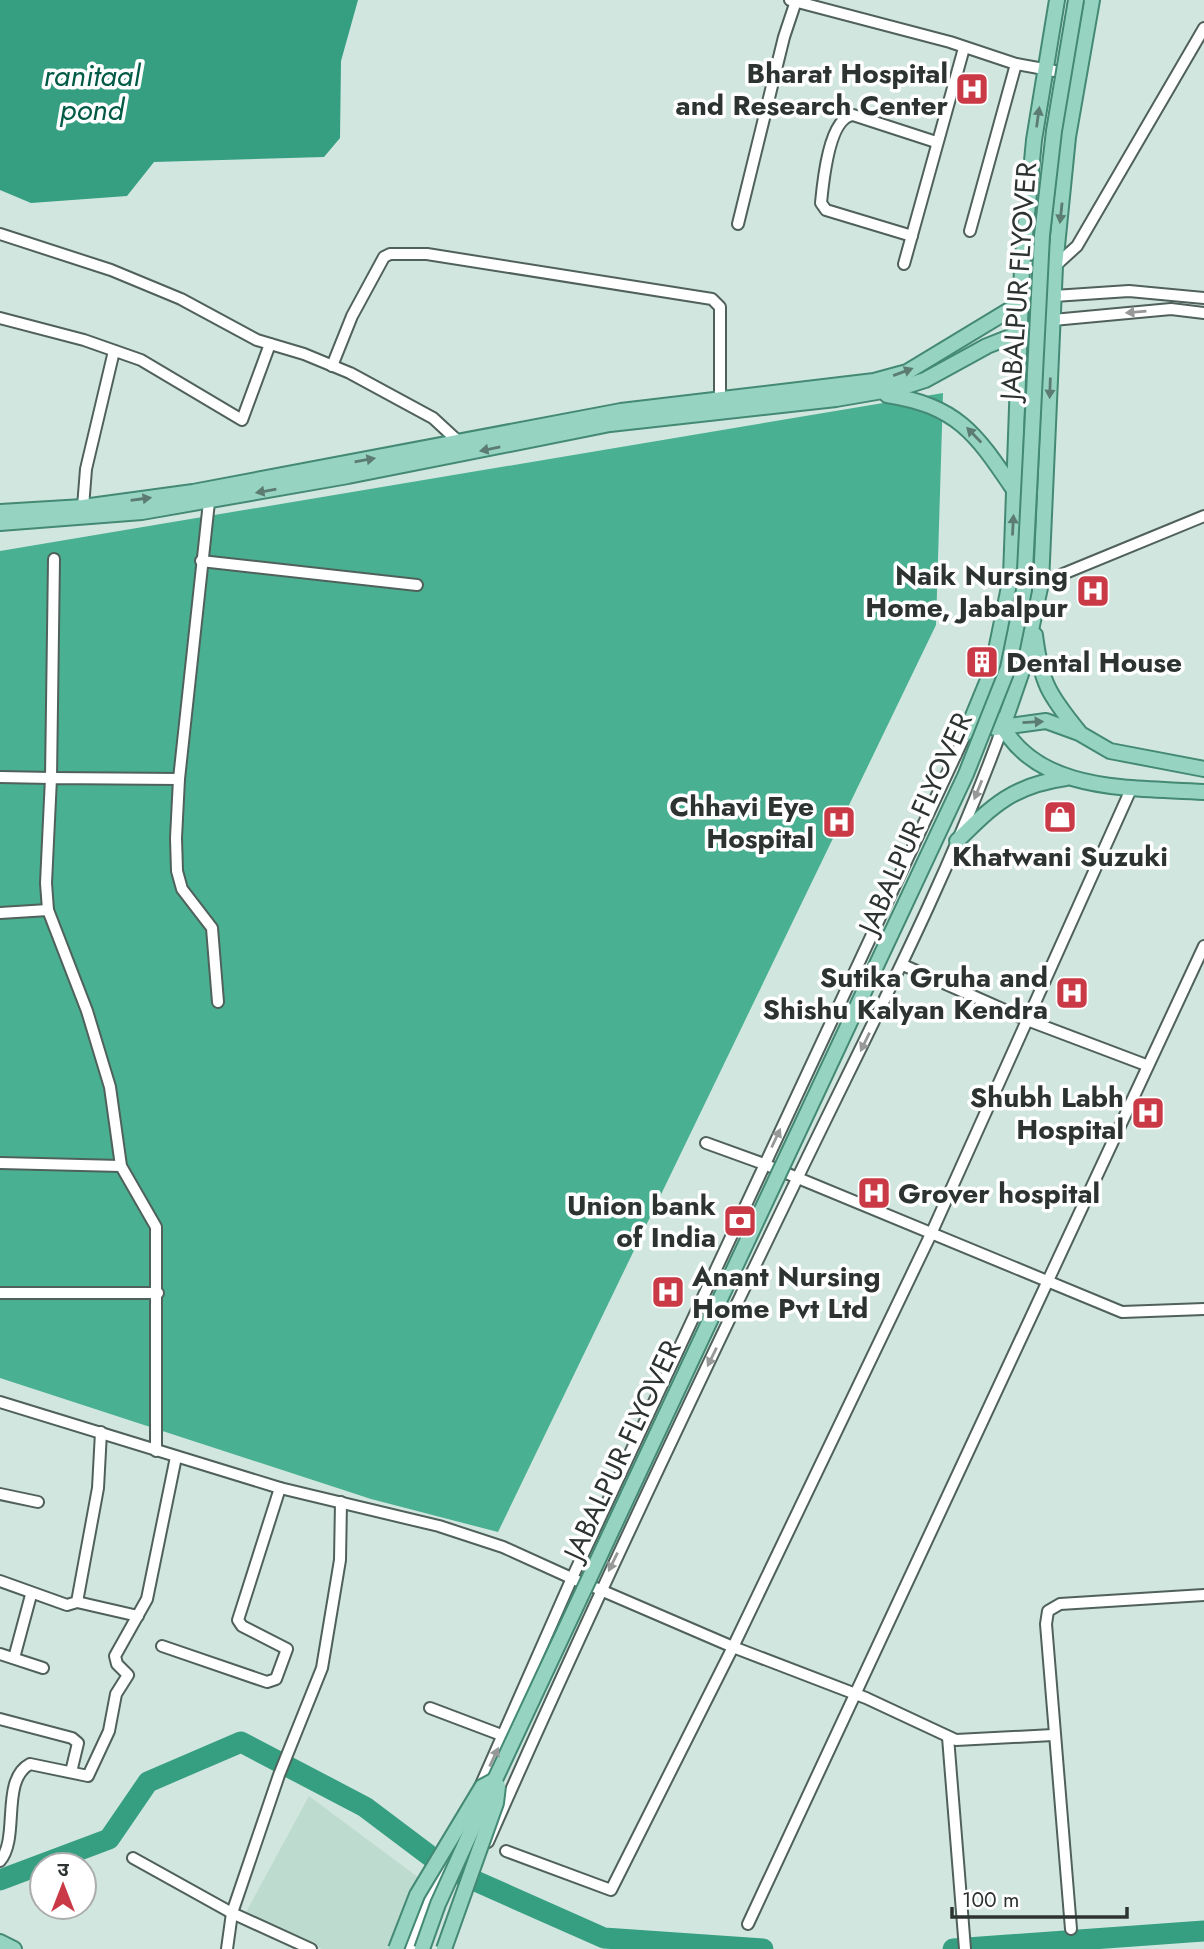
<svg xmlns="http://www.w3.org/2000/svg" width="1204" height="1949" viewBox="0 0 1204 1949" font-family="Jost,'Noto Sans Devanagari',sans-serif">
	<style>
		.built { fill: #bedbd0 }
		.forest { fill: #49b091 }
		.water { fill: #369f81 }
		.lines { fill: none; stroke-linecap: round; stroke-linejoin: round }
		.river { stroke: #369f81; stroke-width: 21 }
		.minor-casing { stroke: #4f615a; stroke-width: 14 }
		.major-casing { stroke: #438974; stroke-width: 18 }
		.minor { stroke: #fff; stroke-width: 10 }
		.major { stroke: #96d4c1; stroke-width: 14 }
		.major-bridge-casing { stroke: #438974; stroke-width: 18; stroke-linecap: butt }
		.major-bridge { stroke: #96d4c1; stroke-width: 14 }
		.oneway { fill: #5c7b71 }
		.oneway2 { fill: #969998 }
		.labels { text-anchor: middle; stroke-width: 7; stroke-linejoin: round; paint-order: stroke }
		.poi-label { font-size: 28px; font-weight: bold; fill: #2c3330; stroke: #fff; text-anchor: end }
		.street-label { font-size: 28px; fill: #2c3330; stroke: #fff }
		.water-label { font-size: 30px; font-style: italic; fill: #005a45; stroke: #fff }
	</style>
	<rect width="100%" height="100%" fill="#d1e6de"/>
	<polygon class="built" points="309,1796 419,1878 390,1949 322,1949 245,1914"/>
	<polygon class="forest" points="943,393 936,625 498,1532 371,1499 0,1378 0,551"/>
	<polygon class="water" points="0,0 358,0 341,61 340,138 324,157 154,162 127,196 31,203 0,190"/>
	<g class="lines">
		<g class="river">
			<polyline points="0,1880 109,1839 148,1782 241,1742 365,1807 446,1868 604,1938 763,1949"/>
			<polyline points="953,1949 1204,1931"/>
		</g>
		<defs>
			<g id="minor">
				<polyline points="790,0 950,42 1016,64 1071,74"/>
				<polyline points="738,224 784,37 796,1"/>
				<polyline points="970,231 1016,64"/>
				<polyline points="0,234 111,270 181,299 257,340 304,354 350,373 433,418 459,442"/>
				<path d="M912,236L826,210L821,203C823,182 829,118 853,115L936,142"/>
				<polyline points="904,264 964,48"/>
				<polyline points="1022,267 1055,266 1077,246 1204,28"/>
				<polyline points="1054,296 1129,291 1204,298"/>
				<polyline points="0,318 84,340 141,360 242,420 270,344"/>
				<polyline points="1053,320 1171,309 1204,313"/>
				<polyline points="332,366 352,316 384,257 390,254 427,254 712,299 720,307 720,399"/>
				<polyline points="209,502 179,779 176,838 177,871 182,889 212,928 218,1002"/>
				<polyline points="83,507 86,469 114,351"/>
				<polyline points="201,561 417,585"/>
				<polyline points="1041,583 1204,516"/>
				<polyline points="0,777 51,778 54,559"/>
				<polyline points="0,913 48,910"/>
				<polyline points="903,965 1027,1020 1146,1065"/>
				<polyline points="706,1143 764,1164 1122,1312 1204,1309"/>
				<polyline points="0,1163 121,1166"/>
				<polyline points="0,1293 158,1293"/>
				<polyline points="0,1402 280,1488 439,1526 503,1547 578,1581"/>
				<polyline points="156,1451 156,1227 121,1166 110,1087 87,1011 48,910 46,883 51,778 179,779"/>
				<polyline points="0,1494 38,1502"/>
				<polyline points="0,1581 67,1605 77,1602 98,1488 101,1432"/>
				<polyline points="596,1588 733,1647 866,1698 956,1740 1053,1735"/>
				<polyline points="77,1602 138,1616"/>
				<polyline points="162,1646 267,1682 276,1679 287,1649 242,1626 238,1620 280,1488"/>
				<polyline points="0,1654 43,1668"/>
				<polyline points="14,1658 31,1595"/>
				<polyline points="430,1708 504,1736"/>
				<polyline points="0,1719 72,1738 78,1743 71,1772"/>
				<polyline points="948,1737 965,1949"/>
				<polyline points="479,1789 572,1578 966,733"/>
				<path d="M488,1842C586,1619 690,1400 796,1181C868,1031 946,884 1003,726"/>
				<polyline points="506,1851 611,1890 733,1647 931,1234 1132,787"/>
				<polyline points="133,1858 232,1913 311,1949"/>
				<path d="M0,1861C20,1838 0,1780 30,1764L88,1776L109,1731L116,1694L128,1675L117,1664L115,1656L147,1599L176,1457"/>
				<polyline points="748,1924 1204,946"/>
				<polyline points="1071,1929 1046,1624 1048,1611 1060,1604 1204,1595"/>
				<polyline points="227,1949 232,1913 279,1775 322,1668 340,1560 341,1502"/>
				<polyline points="410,1949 450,1851"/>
			</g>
			<g id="major">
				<path d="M887,395C958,406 976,434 1014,490"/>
				<polyline points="0,512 83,507 193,492 621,411 874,381 907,372 1021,303 1054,296"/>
				<polyline points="0,523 142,512 348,476 610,424 836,399 900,388 925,380 987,346 1053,320"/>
				<path d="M1035,635C1041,683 1049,695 1079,732"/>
				<path d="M999,720C1036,795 1133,787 1204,792"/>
				<polyline points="1003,726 1023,668 1041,583 1055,266 1068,137 1092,0"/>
				<polyline points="995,728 1046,721 1079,733 1110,751 1204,769"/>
				<polyline points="966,733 992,670 1011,577 1022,267 1034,140 1057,0"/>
				<path d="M957,841C993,805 1014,785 1066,778"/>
				<polyline points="0,1942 14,1949"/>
			</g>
		</defs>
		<use href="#minor" class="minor-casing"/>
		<use href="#major" class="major-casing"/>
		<use href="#minor" class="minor"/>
		<use href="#major" class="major"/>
		<defs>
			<g id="major-bridge">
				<polyline points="396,1949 417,1895 482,1787 495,1780"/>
				<polyline points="422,1949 438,1904 477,1818 966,774 1008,668 1024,590 1042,235 1054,131 1076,0"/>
				<polyline points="444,1949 496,1803 498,1786"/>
			</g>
		</defs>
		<use href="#major-bridge" class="major-bridge-casing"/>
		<use href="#major-bridge" class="major-bridge"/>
	</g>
	<defs><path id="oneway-solid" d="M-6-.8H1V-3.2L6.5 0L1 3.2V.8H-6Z" transform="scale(1.75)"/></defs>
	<g class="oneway">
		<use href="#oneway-solid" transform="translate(1038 117) rotate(-82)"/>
		<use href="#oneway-solid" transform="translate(1061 213) rotate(96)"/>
		<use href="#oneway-solid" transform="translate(903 372) rotate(-20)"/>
		<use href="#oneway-solid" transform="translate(1050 388) rotate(92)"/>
		<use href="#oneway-solid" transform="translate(974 435) rotate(-134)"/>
		<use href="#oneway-solid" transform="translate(490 449) rotate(169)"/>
		<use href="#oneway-solid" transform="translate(365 460) rotate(-10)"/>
		<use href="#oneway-solid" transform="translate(266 491) rotate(170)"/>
		<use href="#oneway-solid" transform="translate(141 499) rotate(-8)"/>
		<use href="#oneway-solid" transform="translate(1013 525) rotate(-87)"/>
		<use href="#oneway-solid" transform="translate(1033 722) rotate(-3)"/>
	</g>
	<g class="oneway2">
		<use href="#oneway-solid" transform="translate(1136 312) rotate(175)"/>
		<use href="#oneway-solid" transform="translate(978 790) rotate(112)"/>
		<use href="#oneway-solid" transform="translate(865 1042) rotate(116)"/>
		<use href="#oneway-solid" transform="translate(776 1138) rotate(-65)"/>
		<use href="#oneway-solid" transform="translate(712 1357) rotate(116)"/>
		<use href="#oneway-solid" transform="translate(613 1562) rotate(116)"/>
		<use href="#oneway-solid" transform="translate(494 1757) rotate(-65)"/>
	</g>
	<defs>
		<symbol id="hospital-square" viewBox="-11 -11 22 22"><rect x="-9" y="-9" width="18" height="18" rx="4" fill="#ca3a46" stroke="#fff"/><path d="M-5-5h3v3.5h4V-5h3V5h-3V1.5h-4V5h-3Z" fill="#fff"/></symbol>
		<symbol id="building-square" viewBox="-11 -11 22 22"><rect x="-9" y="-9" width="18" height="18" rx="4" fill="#ca3a46" stroke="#fff"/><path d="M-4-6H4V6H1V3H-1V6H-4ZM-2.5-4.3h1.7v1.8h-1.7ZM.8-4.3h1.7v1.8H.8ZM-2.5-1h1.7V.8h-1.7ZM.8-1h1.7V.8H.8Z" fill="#fff"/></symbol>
		<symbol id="shop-square" viewBox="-11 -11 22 22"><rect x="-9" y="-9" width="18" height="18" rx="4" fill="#ca3a46" stroke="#fff"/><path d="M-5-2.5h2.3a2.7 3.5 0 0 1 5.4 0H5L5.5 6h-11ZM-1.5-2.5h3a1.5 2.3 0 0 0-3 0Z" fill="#fff"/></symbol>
		<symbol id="bank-square" viewBox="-11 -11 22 22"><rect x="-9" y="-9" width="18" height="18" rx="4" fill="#ca3a46" stroke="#fff"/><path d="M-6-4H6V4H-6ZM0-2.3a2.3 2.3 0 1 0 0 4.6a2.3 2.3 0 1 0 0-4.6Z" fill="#fff"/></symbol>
	</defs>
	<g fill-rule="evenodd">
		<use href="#hospital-square" x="953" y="70" width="38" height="38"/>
		<use href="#hospital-square" x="1074" y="572" width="38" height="38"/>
		<use href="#building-square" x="963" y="643" width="38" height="38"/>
		<use href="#shop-square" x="1041" y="798" width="38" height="38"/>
		<use href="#hospital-square" x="820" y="803" width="38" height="38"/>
		<use href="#hospital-square" x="1053" y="974" width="38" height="38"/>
		<use href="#hospital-square" x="1129" y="1094" width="38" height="38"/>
		<use href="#hospital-square" x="855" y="1174" width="38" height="38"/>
		<use href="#bank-square" x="721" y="1202" width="38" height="38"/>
		<use href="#hospital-square" x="649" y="1273" width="38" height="38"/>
	</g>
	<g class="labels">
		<g class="poi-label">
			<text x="948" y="83">Bharat Hospital<tspan x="948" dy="32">and Research Center</tspan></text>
			<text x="1068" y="585">Naik Nursing<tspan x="1068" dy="32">Home, Jabalpur</tspan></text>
			<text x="1006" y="672" text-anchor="start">Dental House</text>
			<text x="814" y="816">Chhavi Eye<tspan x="814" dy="32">Hospital</tspan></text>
			<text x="1060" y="866" text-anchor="middle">Khatwani Suzuki</text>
			<text x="1048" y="987">Sutika Gruha and<tspan x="1048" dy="32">Shishu Kalyan Kendra</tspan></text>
			<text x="1124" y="1107">Shubh Labh<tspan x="1124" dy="32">Hospital</tspan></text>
			<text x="898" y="1203" text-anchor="start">Grover hospital</text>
			<text x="716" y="1215">Union bank<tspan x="716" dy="32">of India</tspan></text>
			<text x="692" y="1286" text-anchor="start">Anant Nursing<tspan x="692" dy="32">Home Pvt Ltd</tspan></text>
		</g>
		<g class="street-label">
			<text transform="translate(1018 281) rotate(-86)" y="10">JABALPUR FLYOVER</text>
			<text transform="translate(915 823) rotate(-66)" y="10">JABALPUR FLYOVER</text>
			<text transform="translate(622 1450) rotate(-65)" y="10">JABALPUR FLYOVER</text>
		</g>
		<g class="water-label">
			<text x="92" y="86">ranitaal<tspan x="92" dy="34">pond</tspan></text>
		</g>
	</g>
	<g transform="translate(63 1886)"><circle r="33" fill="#ffffff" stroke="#abadac" stroke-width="2"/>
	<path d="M0-5L12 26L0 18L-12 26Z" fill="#ca3a46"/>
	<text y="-10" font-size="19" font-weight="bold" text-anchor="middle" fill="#2c3330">उ</text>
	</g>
	<path d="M952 1907v10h175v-10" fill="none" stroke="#2c3330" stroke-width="3.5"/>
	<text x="962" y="1907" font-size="21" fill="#2c3330" stroke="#ffffff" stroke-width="5" paint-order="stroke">100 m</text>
</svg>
